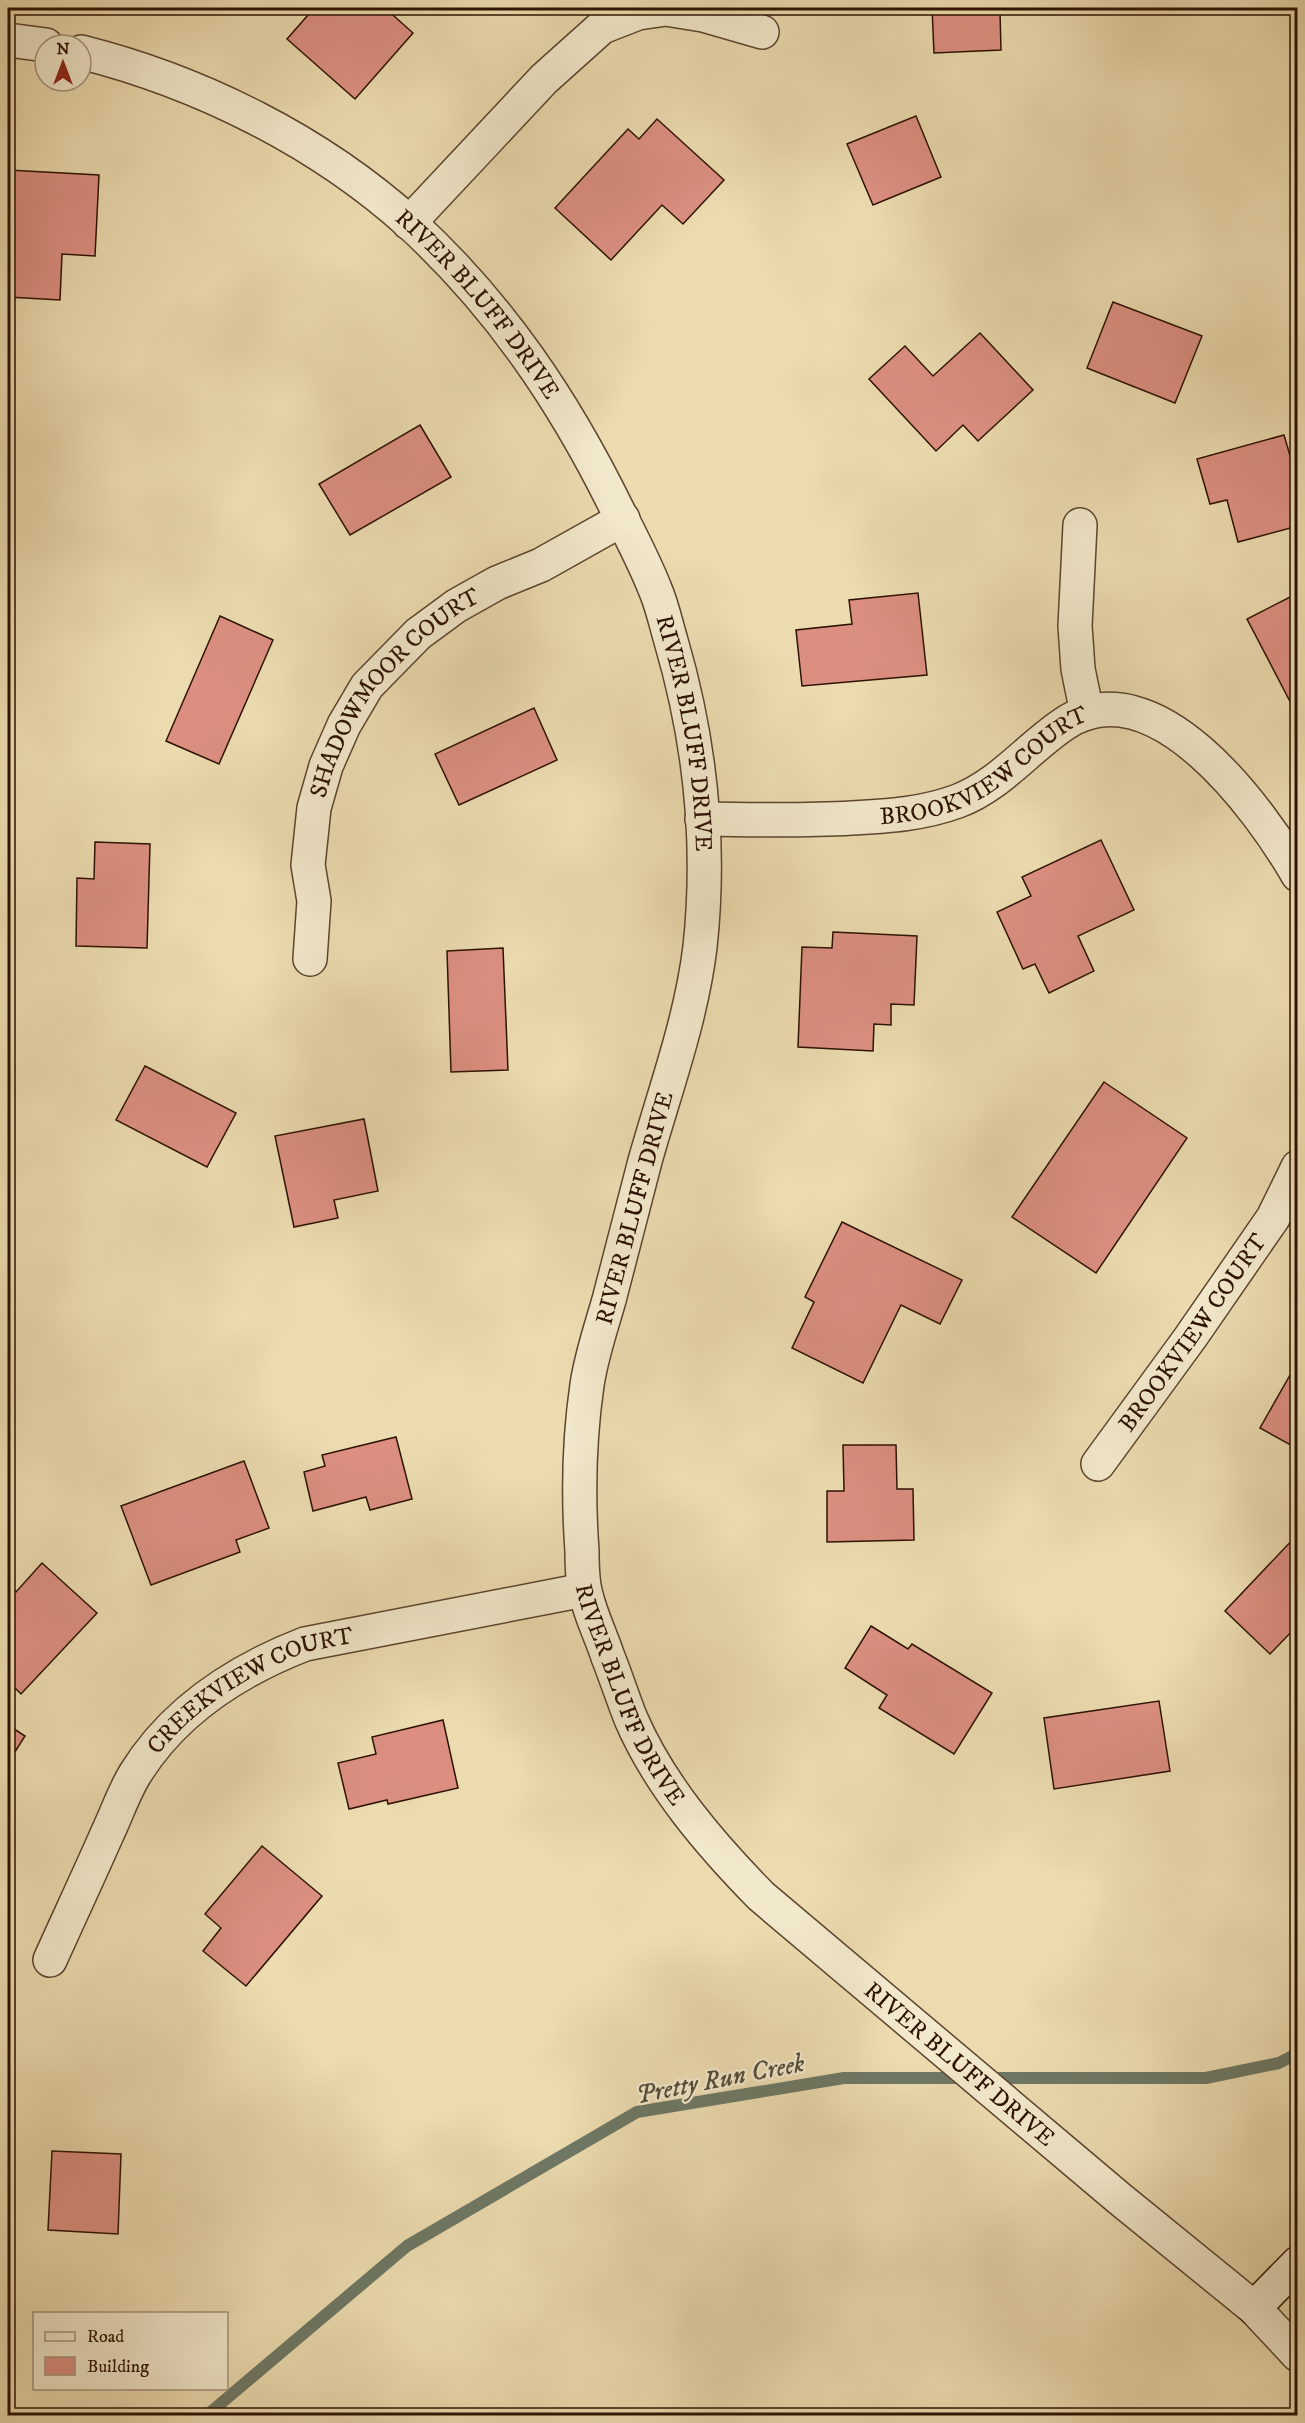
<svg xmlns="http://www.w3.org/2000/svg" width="1305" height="2423" viewBox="0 0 1305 2423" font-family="'IM FELL DW Pica',serif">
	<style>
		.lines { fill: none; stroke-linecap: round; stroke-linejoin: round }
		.stream { stroke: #6e7865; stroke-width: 12 }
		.building { fill: #dc8f81; stroke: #2d1203; stroke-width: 1.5 }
		.street-casing { stroke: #5c442e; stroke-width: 36 }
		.secondary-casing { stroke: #2d1203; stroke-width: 36 }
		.street { stroke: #f2e8cb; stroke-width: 33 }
		.secondary { stroke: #f2e8cb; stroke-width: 33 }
		.labels { text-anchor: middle; stroke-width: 4.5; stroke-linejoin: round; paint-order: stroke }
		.street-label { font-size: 24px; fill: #2d1203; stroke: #f2e8cb }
		.water-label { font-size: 26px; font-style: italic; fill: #534e3c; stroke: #f2e8cb }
	</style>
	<rect width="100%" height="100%" fill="#ebdbaf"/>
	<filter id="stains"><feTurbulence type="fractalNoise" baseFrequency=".00333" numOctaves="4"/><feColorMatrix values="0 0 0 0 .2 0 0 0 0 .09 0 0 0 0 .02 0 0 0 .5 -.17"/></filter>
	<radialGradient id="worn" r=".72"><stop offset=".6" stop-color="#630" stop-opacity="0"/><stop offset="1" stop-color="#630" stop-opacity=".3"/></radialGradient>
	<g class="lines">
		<g class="stream">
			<polyline points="988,2078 1206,2078 1279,2063 1298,2053"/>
			<polyline points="206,2416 407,2246 637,2112 844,2078 967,2078"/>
		</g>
	</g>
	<g class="building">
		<polygon points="299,8 385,8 413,33 355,99 287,39 308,15"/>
		<polygon points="932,8 1020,8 1020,11 1000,12 1001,50 934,53"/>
		<polygon points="916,116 941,177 873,205 847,144"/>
		<polygon points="657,119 724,180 683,224 662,205 611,260 555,208 628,129 639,139"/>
		<polygon points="8,170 99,175 95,256 62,254 60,300 8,297"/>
		<polygon points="1113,302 1202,336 1175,403 1087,368"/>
		<polygon points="980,333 1033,390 978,441 963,425 936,451 869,379 905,346 933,376"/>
		<polygon points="420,425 451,477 350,535 319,484"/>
		<polygon points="1284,435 1298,483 1298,526 1238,542 1227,500 1210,504 1197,459"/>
		<polygon points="8,486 13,488 8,503"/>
		<polygon points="918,593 927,675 802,686 796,630 852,624 849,600"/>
		<polygon points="1296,594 1298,597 1296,713 1247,619"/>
		<polygon points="220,616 273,640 219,764 166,741"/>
		<polygon points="534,708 557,760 459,805 435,754"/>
		<polygon points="1101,840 1134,910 1078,936 1094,971 1049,993 1035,964 1023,969 997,912 1031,896 1022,877"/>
		<polygon points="95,842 150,844 147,948 76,946 77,878 94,879"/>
		<polygon points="833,932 917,936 914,1005 891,1004 891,1025 874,1024 873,1051 798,1047 802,947 832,948"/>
		<polygon points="503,948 508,1070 451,1072 447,951"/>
		<polygon points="145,1066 236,1113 207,1167 116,1120"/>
		<polygon points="1104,1082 1187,1138 1096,1273 1012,1217"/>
		<polygon points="364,1119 378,1191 334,1200 338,1218 294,1227 275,1136"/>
		<polygon points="842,1222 962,1280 940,1324 901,1305 863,1383 792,1348 814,1302 805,1297"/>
		<polygon points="1298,1361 1298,1449 1260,1428"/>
		<polygon points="396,1437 412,1499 370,1510 366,1497 313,1511 304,1472 325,1466 322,1455"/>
		<polygon points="843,1445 896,1445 897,1489 913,1489 914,1540 827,1542 827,1491 844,1491"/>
		<polygon points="244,1461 269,1528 236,1540 240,1552 151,1585 121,1506"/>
		<polygon points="1298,1534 1298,1625 1270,1654 1225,1611"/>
		<polygon points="42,1563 97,1613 21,1694 8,1681 8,1584 16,1592"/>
		<polygon points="871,1626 908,1649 912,1644 992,1693 954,1754 879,1708 887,1695 845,1668"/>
		<polygon points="1159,1701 1170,1771 1054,1789 1044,1718"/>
		<polygon points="443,1720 458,1788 388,1804 387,1800 349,1809 338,1763 376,1754 372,1737"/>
		<polygon points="8,1725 25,1736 8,1763"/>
		<polygon points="262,1846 322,1896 246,1986 203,1951 221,1928 205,1914"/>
		<polygon points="52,2151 121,2154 118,2234 48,2230"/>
	</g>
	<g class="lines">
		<defs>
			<g id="street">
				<polyline points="8,40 46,45"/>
				<path id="s1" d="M81,52C200,82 319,141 411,224C500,306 564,401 617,509C630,535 644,561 655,589C662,605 666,624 671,641C700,740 711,845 700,947C691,1021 665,1090 645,1161C633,1207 621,1254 609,1300C601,1328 591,1357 587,1385C579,1440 578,1496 582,1551C582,1565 582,1581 586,1595C591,1616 601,1636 608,1657C616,1677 623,1699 631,1719C660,1786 711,1845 761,1896L1120,2199L1254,2308L1298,2355"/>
				<polyline points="409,223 544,79 602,27 638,13 666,9 703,15 762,32"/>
				<polyline points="1080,525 1075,626 1078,669 1087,713"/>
				<path id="s2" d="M702,819C752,820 802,821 852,818C889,816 923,814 958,801C1000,785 1028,748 1064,724C1154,663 1260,809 1298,875"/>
				<path id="s3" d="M310,959L314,901L308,865L314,808L326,766L344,725L367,686L418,634L456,606L497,583L541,565L623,519"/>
				<path id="s4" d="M1098,1464L1190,1338L1273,1218L1298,1167"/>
				<path id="s5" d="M50,1960C69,1918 89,1875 108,1832C117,1813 124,1792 135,1774C174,1711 238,1670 305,1644L584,1590"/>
			</g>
			<polyline id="secondary" points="1254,2308 1298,2263"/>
		</defs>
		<use href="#street" class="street-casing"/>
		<use href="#secondary" class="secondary-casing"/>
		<use href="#street" class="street"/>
		<use href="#secondary" class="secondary"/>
	</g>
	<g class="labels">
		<g class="street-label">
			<text dy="8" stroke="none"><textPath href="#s1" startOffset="480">RIVER BLUFF DRIVE</textPath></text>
			<text dy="8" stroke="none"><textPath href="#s3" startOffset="297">SHADOWMOOR COURT</textPath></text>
			<text dy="8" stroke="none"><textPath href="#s1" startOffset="966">RIVER BLUFF DRIVE</textPath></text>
			<text dy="8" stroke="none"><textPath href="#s2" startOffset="296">BROOKVIEW COURT</textPath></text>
			<text transform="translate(634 1208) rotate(-75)" y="8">RIVER BLUFF DRIVE</text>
			<text dy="8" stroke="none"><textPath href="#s4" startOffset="162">BROOKVIEW COURT</textPath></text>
			<text dy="8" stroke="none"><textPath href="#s1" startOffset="1954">RIVER BLUFF DRIVE</textPath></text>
			<text dy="8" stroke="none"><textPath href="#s5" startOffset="352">CREEKVIEW COURT</textPath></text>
			<text dy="8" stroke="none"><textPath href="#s1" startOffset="2458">RIVER BLUFF DRIVE</textPath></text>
		</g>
		<g class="water-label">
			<text transform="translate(720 2078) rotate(-11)" y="9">Pretty Run Creek</text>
		</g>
	</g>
	<rect width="1305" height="2423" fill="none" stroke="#ebdbaf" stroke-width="30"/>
	<rect x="9" y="9" width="1287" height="2405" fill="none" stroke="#2d1203" stroke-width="3"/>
	<rect x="15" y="15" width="1275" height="2393" fill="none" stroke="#2d1203" stroke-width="1.5"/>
	<rect x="33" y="2312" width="195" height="78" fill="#f2e8cb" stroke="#a3927b" stroke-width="1.5"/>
	<rect x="45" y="2332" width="30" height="9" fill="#f2e8cb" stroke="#a3927b" stroke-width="1.5"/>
	<text x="87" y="2342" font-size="18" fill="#2d1203">Road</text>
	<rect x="45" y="2357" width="30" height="18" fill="#dc8f81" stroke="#a3927b" stroke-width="1.5"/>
	<text x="87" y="2372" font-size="18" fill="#2d1203">Building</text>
	<g transform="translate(63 63)"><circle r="28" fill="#f2e8cb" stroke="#a3927b" stroke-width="1.5"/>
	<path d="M0-4.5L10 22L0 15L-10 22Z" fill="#8f2418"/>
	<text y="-9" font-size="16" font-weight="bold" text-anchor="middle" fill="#2d1203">N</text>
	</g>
	<rect width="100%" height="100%" filter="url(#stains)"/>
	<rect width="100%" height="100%" fill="url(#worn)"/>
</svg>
